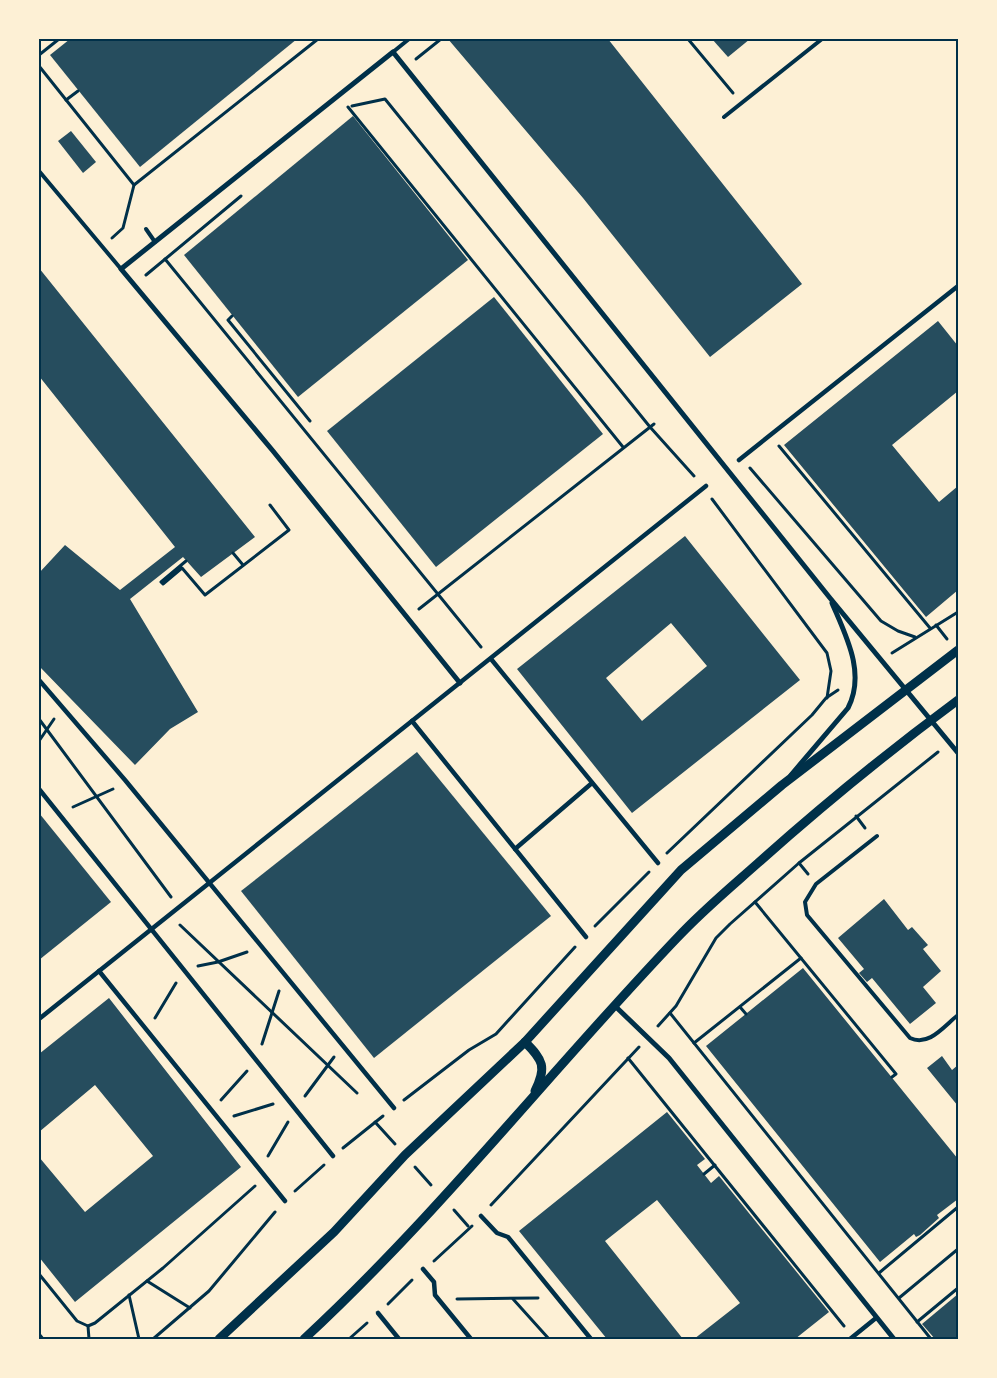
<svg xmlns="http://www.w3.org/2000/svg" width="997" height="1378" viewBox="0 0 997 1378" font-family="'DM Sans',sans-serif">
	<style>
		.building { fill: #264d5e; fill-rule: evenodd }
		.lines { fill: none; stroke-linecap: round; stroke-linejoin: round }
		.path { stroke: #003049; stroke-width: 3 }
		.service { stroke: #003049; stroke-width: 4 }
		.pedestrian { stroke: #003049; stroke-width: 4.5 }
		.minor { stroke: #003049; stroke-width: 5 }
		.tertiary { stroke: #003049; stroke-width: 9 }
		.neatline { fill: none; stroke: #003049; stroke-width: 2 }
	</style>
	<rect width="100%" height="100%" fill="#fdf0d5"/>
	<g class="building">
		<polygon points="70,39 297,39 140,167 50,55"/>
		<polygon points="448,39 608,39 802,284 710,357 583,198"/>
		<polygon points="712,39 750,39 728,57"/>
		<polygon points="353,116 468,260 298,397 184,255"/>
		<polygon points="71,131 96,162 83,173 58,141"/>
		<polygon points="39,268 255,537 201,577 183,557 130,599 198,712 170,729 135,765 39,666 39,573 65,545 120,590 175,547 39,376"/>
		<polygon points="494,297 603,434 436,567 327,431"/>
		<polygon points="938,321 958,346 958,391 892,445 939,502 958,486 958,590 926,617 784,445"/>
		<path d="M685,536L800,680L632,813L517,669ZM671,623L707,666L642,721L606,678Z"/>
		<polygon points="417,752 551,916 374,1058 241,891"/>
		<polygon points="39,813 111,902 39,960"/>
		<polygon points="884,899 908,930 912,927 928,945 923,949 941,971 923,987 936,1003 910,1024 872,978 867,982 859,973 864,969 838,938"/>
		<polygon points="803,968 958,1159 958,1199 937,1215 939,1218 920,1235 916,1237 914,1234 880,1262 706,1046"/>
		<polygon points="109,998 241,1167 75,1302 39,1257 39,1157 85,1212 153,1156 95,1085 39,1132 39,1054"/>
		<polygon points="942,1056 952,1070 958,1065 958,1106 927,1068"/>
		<polygon points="667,1112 705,1159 697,1165 711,1183 719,1176 829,1312 795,1339 694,1339 740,1303 657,1200 605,1241 683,1339 607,1339 519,1231"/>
		<polygon points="958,1294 958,1339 935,1339 922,1324"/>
	</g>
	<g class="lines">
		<g class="path">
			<polyline points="688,39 733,93"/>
			<polyline points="39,55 59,39"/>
			<polyline points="416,59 441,39"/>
			<polyline points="39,66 134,185 318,39"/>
			<polyline points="66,100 78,91"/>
			<polyline points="352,106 385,99 650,427 694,476"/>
			<polyline points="348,107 623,447"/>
			<polyline points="112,238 123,228 134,185"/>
			<polyline points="165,259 481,647"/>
			<polyline points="146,275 241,196"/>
			<polyline points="232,316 228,320 310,421"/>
			<polyline points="779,446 930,628"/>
			<polyline points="750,468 881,621 898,631 915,637"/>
			<polyline points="712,499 827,653 831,671 827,698"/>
			<polyline points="233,553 243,565"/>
			<polyline points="186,561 161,582 163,584 182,568 205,595 289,530 270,505"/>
			<polyline points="419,609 654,424"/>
			<polyline points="936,625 947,639"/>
			<polyline points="892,653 958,612"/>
			<polyline points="39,719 171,897"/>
			<polyline points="39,741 54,719"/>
			<polyline points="73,807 113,789"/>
			<polyline points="856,816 865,828"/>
			<polyline points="667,853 812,715 826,698 838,690"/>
			<polyline points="799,863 808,874"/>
			<polyline points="755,902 896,1074 892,1077"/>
			<polyline points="180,925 357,1093"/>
			<polyline points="595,926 649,872"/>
			<polyline points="198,966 218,962 247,952"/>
			<polyline points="740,1007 746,1014"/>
			<polyline points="670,1013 931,1339"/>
			<polyline points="155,1018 176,983"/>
			<polyline points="658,1026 676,1006 716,938 730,924 799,863 938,752"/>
			<polyline points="694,1043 801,958"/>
			<polyline points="262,1044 279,991"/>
			<polyline points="628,1058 844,1326"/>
			<polyline points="305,1096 334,1057"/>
			<polyline points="221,1100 247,1071"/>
			<polyline points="404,1100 469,1050 496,1034 575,947"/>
			<polyline points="234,1116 273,1104"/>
			<polyline points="375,1122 395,1144"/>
			<polyline points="343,1148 383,1116"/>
			<polyline points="268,1156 288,1122"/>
			<polyline points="415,1167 431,1185"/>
			<polyline points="704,1174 715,1165"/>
			<polyline points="295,1191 324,1165"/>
			<polyline points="491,1205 639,1047"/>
			<polyline points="454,1210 468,1226"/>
			<polyline points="434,1261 472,1226"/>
			<polyline points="879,1273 958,1207"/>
			<polyline points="39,1274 77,1321 88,1326 95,1323 163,1268 255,1186"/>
			<polyline points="147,1281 190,1308"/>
			<polyline points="129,1295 139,1339"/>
			<polyline points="899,1298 958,1249"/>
			<polyline points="457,1299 538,1298"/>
			<polyline points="513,1299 549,1339"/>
			<polyline points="388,1304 412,1280"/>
			<polyline points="917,1322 958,1288"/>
			<polyline points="88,1326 89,1339"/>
			<polyline points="39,1334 43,1339"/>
			<polyline points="153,1339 209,1291 275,1212"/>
			<polyline points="349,1339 367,1323"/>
		</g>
		<g class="service">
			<polyline points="393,52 409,39"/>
			<polyline points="724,117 822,39"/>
			<polyline points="39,171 121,269"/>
			<polyline points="146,229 155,242"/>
			<path d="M877,836L816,884L805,902L807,915L910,1038C929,1047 944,1026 958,1015"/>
		</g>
		<g class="pedestrian">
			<polyline points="739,460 958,286"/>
			<polyline points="491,659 658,863"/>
			<polyline points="39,680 125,780 394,1108"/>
			<polyline points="412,721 586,937"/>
			<polyline points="39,789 333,1156"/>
			<polyline points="515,849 592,783"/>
			<polyline points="99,971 285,1201"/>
			<polyline points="39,1019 706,486"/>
			<polyline points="481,1216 497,1233 508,1237 591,1339"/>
			<polyline points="423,1269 434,1282 435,1295 471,1339"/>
			<polyline points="378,1313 399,1339"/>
			<polyline points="850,1339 876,1318"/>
		</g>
		<g class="minor">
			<polyline points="460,683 273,451 121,269 393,52 830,598 958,753"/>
			<path d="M791,775L848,708C866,673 846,636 832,603"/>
			<polyline points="614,1005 669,1058 894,1339"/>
		</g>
		<g class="tertiary">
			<path d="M525,1042C543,1060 547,1067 535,1091"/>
			<polyline points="219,1339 334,1232 405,1155 525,1042 681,870 782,785 958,650"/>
			<path d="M304,1339C438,1215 551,1070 677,938C702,911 731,887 758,863C823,805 889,751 958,700"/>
		</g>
	</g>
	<rect width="997" height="1378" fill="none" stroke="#fdf0d5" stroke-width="80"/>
	<rect x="40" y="40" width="917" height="1298" class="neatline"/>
</svg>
